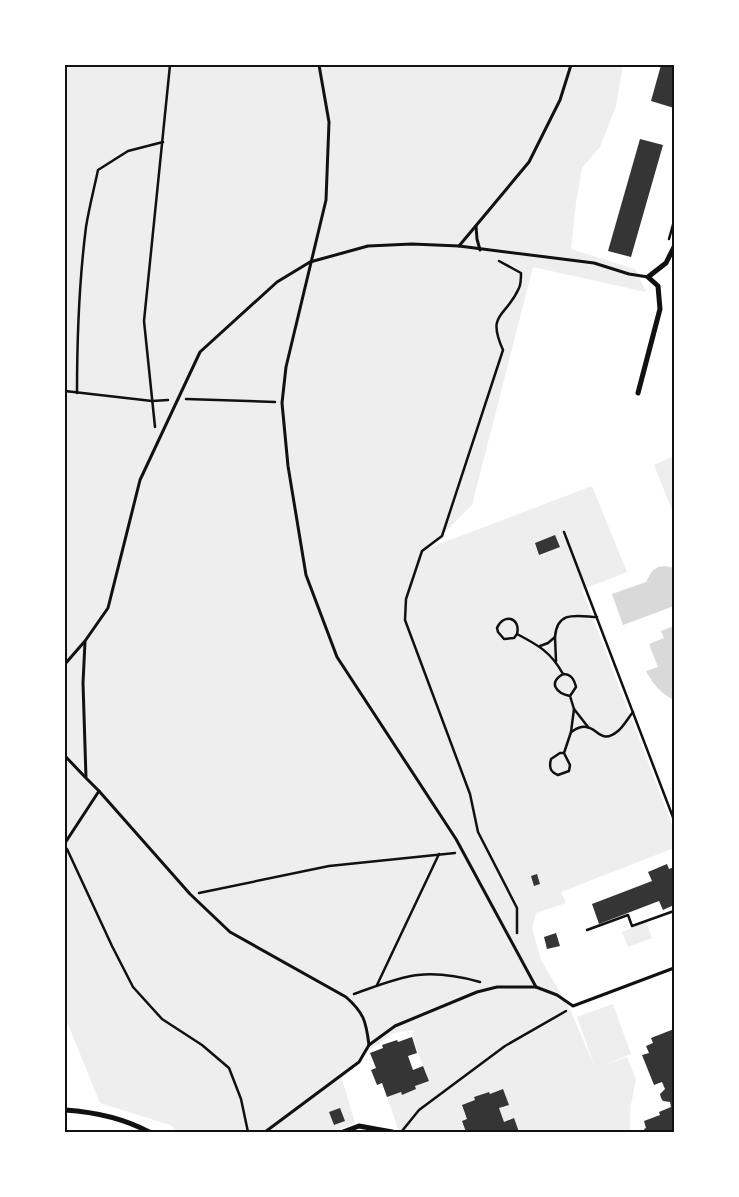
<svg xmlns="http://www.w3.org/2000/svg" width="739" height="1197" viewBox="0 0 739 1197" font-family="'Open Sans',sans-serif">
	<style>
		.green { fill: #eee }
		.water { fill: #d9d9d9 }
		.building { fill: #353535 }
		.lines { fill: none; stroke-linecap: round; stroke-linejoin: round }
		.path { stroke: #111; stroke-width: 2.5 }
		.service { stroke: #111; stroke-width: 3 }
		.minor { stroke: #111; stroke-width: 5 }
		.neatline { fill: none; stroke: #111; stroke-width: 2 }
	</style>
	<rect width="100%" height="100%" fill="#fff"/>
	<g class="green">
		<polygon points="65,65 623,65 616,106 600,147 582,168 576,203 571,249 635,269 646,292 533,267 472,505 429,548 592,486 627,572 582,590 674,830 674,848 561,892 566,903 536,913 532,928 541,960 570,1009 595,1068 577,1017 613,1004 631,1054 604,1065 627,1057 636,1079 630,1110 630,1132 399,1132 387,1097 401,1092 402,1095 416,1089 415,1086 429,1081 412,1037 414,1030 394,1033 360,1057 342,1079 355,1123 334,1132 179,1132 170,1125 100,1103 65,1017"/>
		<polygon points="674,456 674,515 654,465"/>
		<polygon points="646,922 652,938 628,947 622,932"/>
	</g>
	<g class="water">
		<polygon points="665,566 674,568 674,606 623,625 612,594 646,582 652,571 658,567"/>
		<path d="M674,626V700C661,694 653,684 646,671L658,667L649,644L664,638L661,631Z"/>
	</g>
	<g class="building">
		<polygon points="661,65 674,65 674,108 651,101"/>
		<polygon points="640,139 663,145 631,257 608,251"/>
		<polygon points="555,535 560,547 539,555 535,543"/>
		<polygon points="667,864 669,869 674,867 674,905 663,910 659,901 599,924 592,904 652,881 648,872"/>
		<polygon points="537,874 540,884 534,886 531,876"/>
		<polygon points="556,933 560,946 547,949 544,937"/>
		<polygon points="674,1029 674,1132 645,1132 644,1129 646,1128 644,1121 660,1115 659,1112 671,1107 670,1102 663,1101 661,1098 660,1094 665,1089 662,1082 654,1085 642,1055 649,1053 646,1046 653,1043 651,1038"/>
		<polygon points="412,1037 417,1053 408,1056 413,1070 423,1066 429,1081 415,1086 416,1089 402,1095 401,1092 387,1097 382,1083 377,1085 371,1070 376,1068 370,1053 383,1048 382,1045 397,1040 398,1042"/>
		<polygon points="503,1089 509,1105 499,1108 504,1122 514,1118 519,1132 466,1132 462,1121 467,1119 462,1105 475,1100 474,1097 489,1092 490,1094"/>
		<polygon points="340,1108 345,1121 334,1125 329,1112"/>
	</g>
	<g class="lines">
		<g class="path">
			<polyline points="669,239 674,221"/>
			<path d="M499,261L521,273C521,277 521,284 519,288C506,318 486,312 503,350L442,536L422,551L406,599L405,620L470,794L478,832L517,908V933"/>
			<polyline points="65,391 152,401 168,400"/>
			<path d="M77,393C77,337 79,282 86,227C89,208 94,189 98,170L128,151L163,142"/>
			<polyline points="186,399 275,402"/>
			<polyline points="155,427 144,321 170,65"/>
			<polyline points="564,532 674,820"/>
			<path d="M517,634C521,617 503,613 497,628L498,632L504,639L514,638L517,634C538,645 551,652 563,674"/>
			<path d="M555,637C557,610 577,616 597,617"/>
			<polyline points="540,646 548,643 555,637 556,661"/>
			<path d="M570,696L576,687C574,679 571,674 563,674C548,683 556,693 570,696L574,709"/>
			<polyline points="571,732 574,709 588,727"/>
			<path d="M564,753H560L551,759C549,767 550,772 558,775L569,771L570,765L564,753L571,732C576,729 580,726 586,727C598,728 601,745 618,731C624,726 628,718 633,712"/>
			<polyline points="67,849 112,946 133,987 162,1019 202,1045 229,1068 241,1099 248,1132"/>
			<polyline points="199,893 329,866 455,853"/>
			<polyline points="587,930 628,915 632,926 674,911"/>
			<polyline points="377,985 439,854"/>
			<path d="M354,994C374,987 398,977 418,975C437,973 462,977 480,982"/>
			<polyline points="402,1131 419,1110 505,1046 566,1011"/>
		</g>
		<g class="service">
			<polyline points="319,65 329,122 326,200 286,367 282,403 288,466 306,575 337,657 456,839 536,987"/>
			<polyline points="476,226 477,239 480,250"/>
			<polyline points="459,246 529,162 560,100 571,65"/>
			<polyline points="85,642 83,683 86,778 99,791"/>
			<polyline points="65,664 85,641 108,608 140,480 200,352 277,282 310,262 368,246 412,244 459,246 594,263 629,274 648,277"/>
			<polyline points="65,756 85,777"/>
			<path d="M65,843L99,791L190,894L230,932L346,997C364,1013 366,1021 369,1045"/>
			<polyline points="265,1132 359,1062 369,1045 395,1026 477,992 497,987 536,987 557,995 573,1006 674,968"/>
		</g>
		<g class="minor">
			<polyline points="638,393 660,309 658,286 648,277 666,263 674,247"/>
			<path d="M65,1110C95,1112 123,1118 149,1132"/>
			<polyline points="343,1132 359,1126 392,1132"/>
		</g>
	</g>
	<rect width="739" height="1197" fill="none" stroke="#ffffff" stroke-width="132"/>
	<rect x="66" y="66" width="607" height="1065" class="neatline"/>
</svg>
